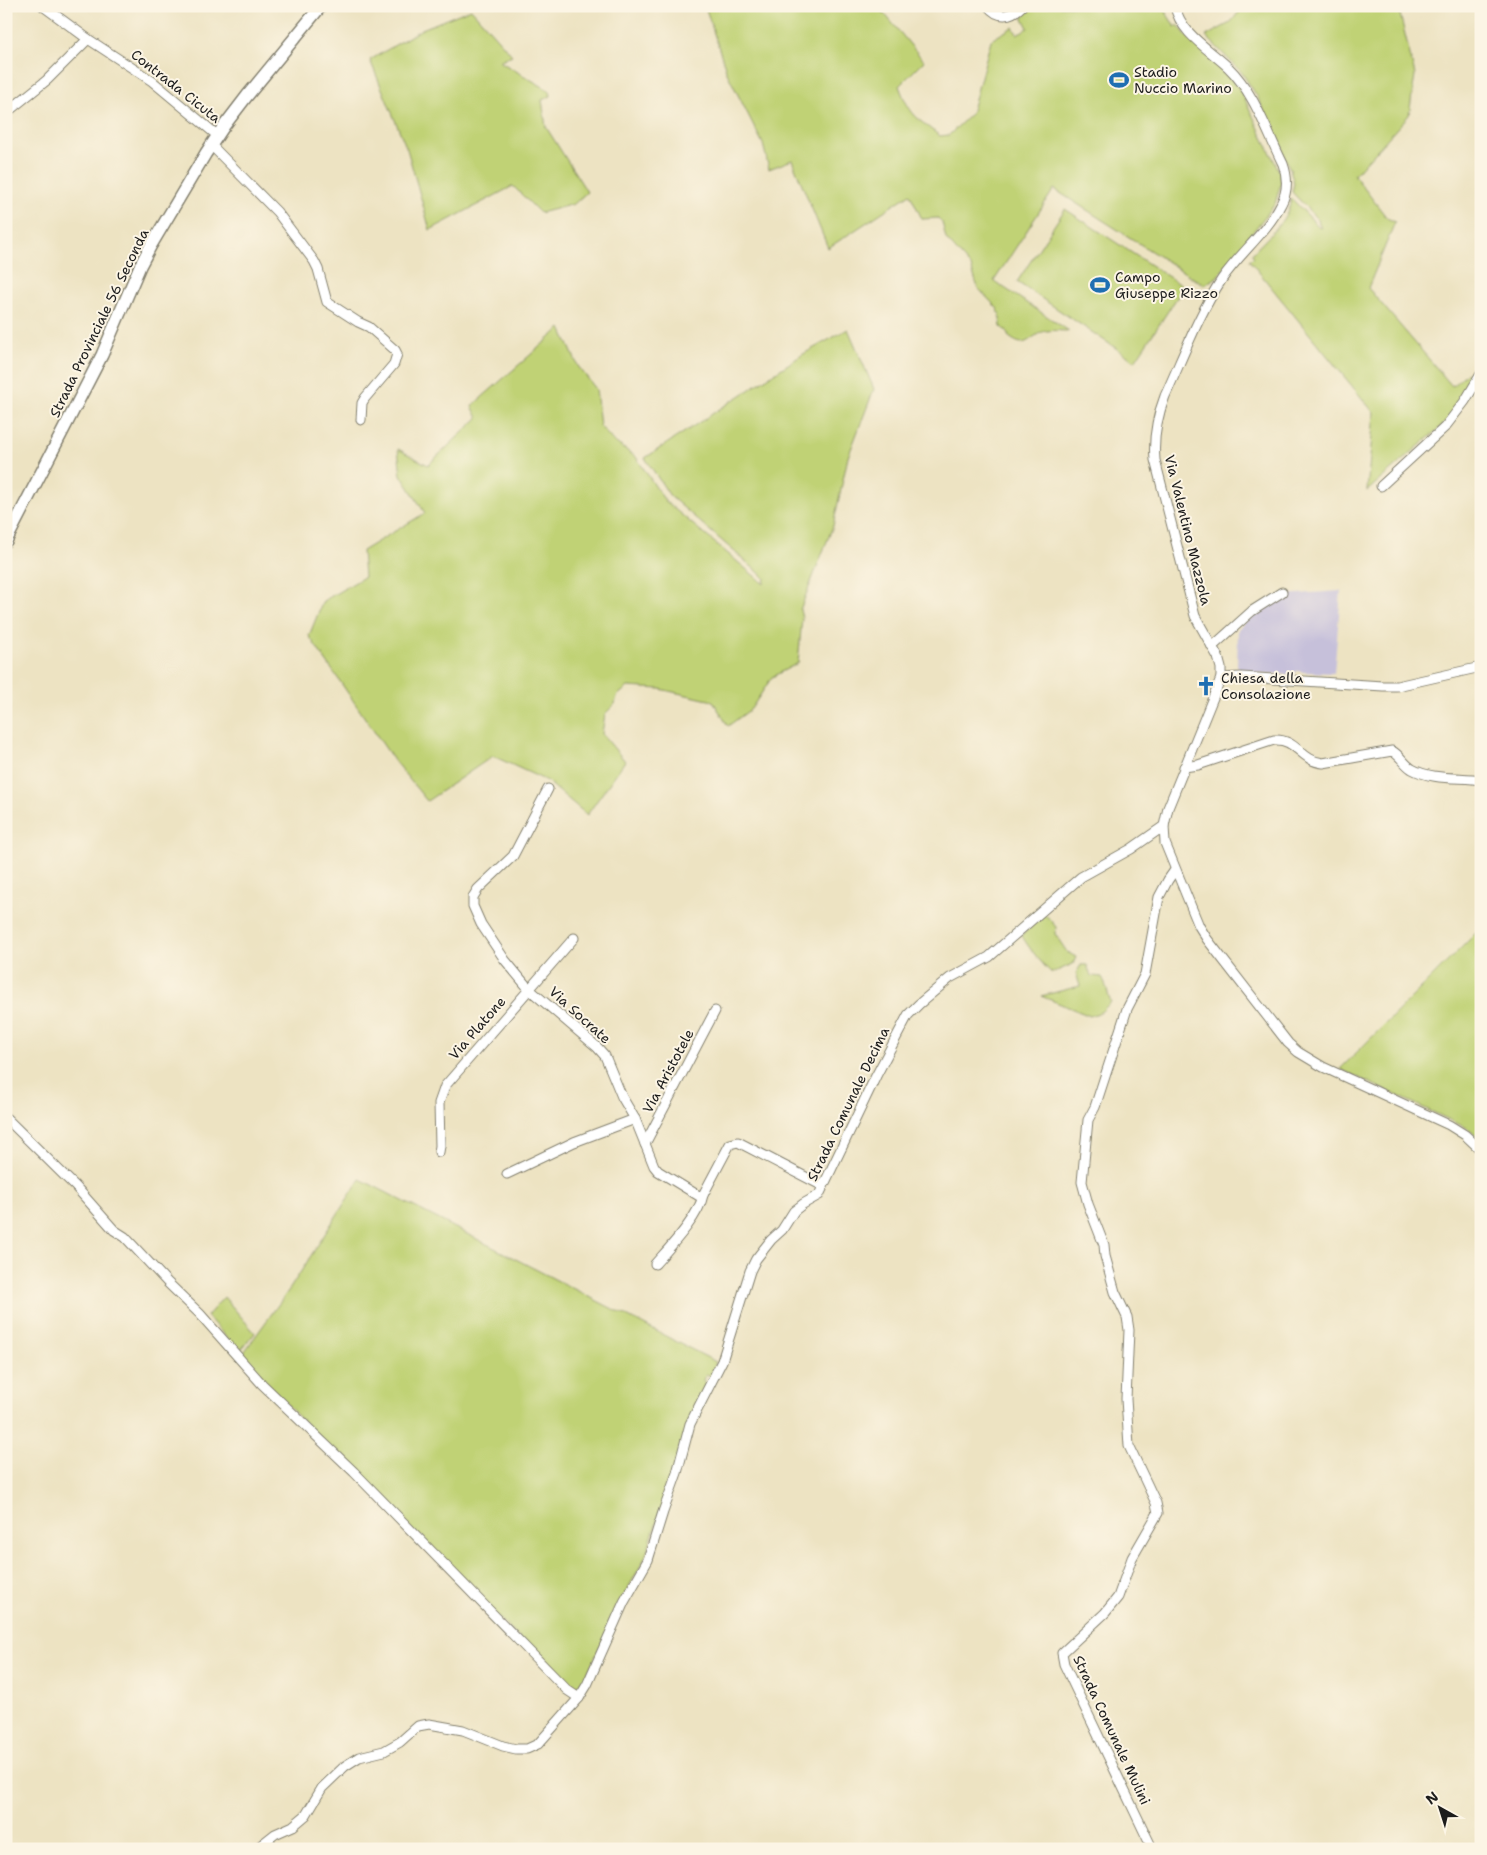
<svg xmlns="http://www.w3.org/2000/svg" width="1487" height="1855" viewBox="0 0 1487 1855" font-family="'Shantell Sans',sans-serif">
	<style>
		.industrial { fill: #c6c0da }
		.green { fill: #c0d275; stroke: #6e7748 }
		.lines { fill: none; stroke-linecap: round; stroke-linejoin: round }
		.minor-casing { stroke: #84806f; stroke-width: 11 }
		.tertiary-casing { stroke: #84806f; stroke-width: 14 }
		.minor { stroke: #fff; stroke-width: 9 }
		.tertiary { stroke: #fff; stroke-width: 11 }
		.labels { text-anchor: middle; stroke-width: 4; stroke-linejoin: round; paint-order: stroke }
		.poi-label { font-size: 14px; fill: #1c1c1c; stroke: #fcf5e5; text-anchor: start }
		.street-label { font-size: 14px; fill: #1c1c1c; stroke: #fcf5e5 }
	</style>
	<rect width="100%" height="100%" fill="#fcf5e5"/>
	<filter id="ink" filterUnits="userSpaceOnUse"><feTurbulence type="fractalNoise" baseFrequency=".02" numOctaves="2"/><feDisplacementMap in="SourceGraphic" scale="10" xChannelSelector="R" yChannelSelector="G"/><feConvolveMatrix kernelMatrix="1 2 1 2 8 2 1 2 1" color-interpolation-filters="sRGB"/></filter>
	<filter id="wash" filterUnits="userSpaceOnUse"><feTurbulence type="fractalNoise" baseFrequency=".0096" numOctaves="4" result="noise"/><feDisplacementMap in="SourceGraphic" scale="20" xChannelSelector="R" yChannelSelector="G"/><feGaussianBlur stdDeviation="1.12" result="paint"/><feColorMatrix in="noise" values="0 0 0 0 0 0 0 0 0 0 0 0 0 0 0 0 0 1.4 0 .05"/><feComposite in="paint" operator="in"/></filter>
	<g filter="url(#wash)">
		<rect width="100%" height="100%" fill="#ede3c2"/>
		<polygon class="industrial" points="1341,591 1334,673 1302,672 1302,671 1295,671 1295,675 1240,672 1237,666 1238,629 1254,614 1283,595"/>
		<g class="green">
			<path d="M705,6H878L924,61L899,86C910,115 916,118 940,136L949,135L971,114L991,40L1013,27L1017,34L1028,28L1023,18L1025,12L1031,6H1162L1175,27L1178,25L1191,41L1223,69L1241,91L1280,173L1281,183L1275,204L1217,277L1204,285L1054,189L994,281L1069,331C1061,331 1047,329 1040,333C1026,341 1024,349 1008,336V332L1001,327L1000,315L997,308L978,288L971,267L946,239L942,222L938,218L922,219L910,194L828,248L792,160L769,169L763,144L727,73Z"/>
			<path d="M1244,6H1398L1415,75L1409,115L1354,175L1387,218L1395,222L1368,288L1452,386L1467,373L1470,375L1463,400L1442,426L1367,491L1374,413L1249,260L1254,257L1252,254C1265,239 1290,219 1291,198L1321,229L1318,220L1292,192L1294,183L1290,169L1257,96L1242,73L1206,36L1230,23Z"/>
			<polygon points="471,9 512,55 499,61 550,91 551,96 542,100 546,127 587,192 574,204 540,213 513,186 430,230 407,149 370,60 422,29"/>
			<polygon points="1065,209 1184,287 1135,361 1017,282"/>
			<polygon points="561,328 578,366 596,389 600,426 613,441 636,457 665,501 764,584 765,578 670,496 645,458 805,353 848,329 874,389 848,457 833,526 800,610 802,618 798,663 772,677 751,709 728,726 713,701 660,689 628,687 617,696 615,704 605,714 602,734 625,761 587,815 547,781 493,756 427,801 395,762 309,636 323,601 364,577 362,551 425,513 401,475 398,449 428,465 478,418 472,406"/>
			<path d="M1045,914L1056,927L1055,934L1067,952L1076,957L1073,964L1052,973C1046,969 1023,941 1022,935Z"/>
			<polygon points="1481,928 1481,1140 1467,1128 1340,1069"/>
			<path d="M1081,965H1087L1091,976L1102,977C1107,986 1107,994 1111,1002L1101,1012L1090,1016L1041,996L1080,986L1076,973Z"/>
			<polygon points="360,1179 716,1362 711,1376 706,1374 703,1380 706,1384 675,1467 645,1558 621,1601 579,1692 568,1687 290,1408 242,1355 291,1287"/>
			<polygon points="224,1297 255,1333 239,1352 207,1316"/>
		</g>
	</g>
	<g filter="url(#ink)">
		<g class="lines">
			<defs>
				<g id="minor">
					<polyline points="43,6 88,39 152,81 218,136"/>
					<path d="M988,6C998,19 1011,17 1022,6"/>
					<path d="M1175,6C1180,33 1209,49 1228,67C1254,92 1267,132 1283,164C1288,178 1288,191 1281,204C1267,232 1240,253 1222,279C1198,315 1183,357 1165,396C1157,417 1153,437 1155,460L1195,616L1218,657L1221,668V678L1168,808L1164,826L1165,843L1199,926L1207,939L1288,1043L1298,1052L1323,1067L1449,1125L1465,1135L1481,1150"/>
					<polyline points="6,113 47,80 88,39"/>
					<polyline points="211,145 277,212 314,261 318,269 327,302 358,322 369,327 395,350 397,354 394,364 365,398 362,403 361,420"/>
					<polyline points="1381,486 1445,427 1465,401 1481,374"/>
					<polyline points="1212,647 1252,611 1282,592"/>
					<polyline points="1221,678 1241,677 1383,686 1397,686 1481,667"/>
					<path d="M1184,767L1198,765L1274,740C1296,738 1301,761 1323,763L1392,751C1400,755 1404,764 1412,769C1432,780 1459,777 1481,780"/>
					<polyline points="548,789 513,856 478,889 473,897 473,906 481,924 505,960 529,989 597,1047 605,1056 622,1097 635,1119 654,1166 658,1171 699,1196 703,1195 730,1144 738,1142 823,1186"/>
					<polyline points="6,1118 76,1187 114,1230 125,1237 168,1283 200,1314 262,1384 354,1472 567,1690 579,1698"/>
					<polyline points="645,1144 715,1011"/>
					<polyline points="439,1152 440,1146 439,1103 445,1086 574,938"/>
					<polyline points="507,1174 574,1142 635,1119"/>
					<path d="M655,1264C670,1247 699,1217 703,1195"/>
					<polyline points="256,1849 275,1834 293,1826 306,1815 322,1788 345,1766 359,1757 384,1751 400,1742 418,1726 429,1724 463,1730 503,1746 516,1749 527,1749 538,1744 579,1698 587,1685 624,1602 648,1560 663,1512 677,1473 690,1424 722,1361 750,1271 756,1259 771,1240 782,1230 794,1211 803,1204 819,1195 876,1076 908,1015 919,1004 950,978 989,957 1081,877 1131,849 1164,826"/>
					<polyline points="1145,1849 1151,1846 1064,1664 1062,1653 1105,1613 1118,1597 1132,1558 1158,1513 1156,1503 1129,1446 1126,1399 1129,1330 1127,1317 1115,1292 1105,1256 1104,1245 1088,1204 1082,1182 1088,1120 1095,1107 1127,1009 1145,974 1159,897 1168,880 1175,870"/>
				</g>
				<polyline id="tertiary" points="6,541 102,355 140,266 150,247 206,153 224,126 247,96 321,6"/>
			</defs>
			<use href="#minor" class="minor-casing"/>
			<use href="#tertiary" class="tertiary-casing"/>
			<use href="#minor" class="minor"/>
			<use href="#tertiary" class="tertiary"/>
		</g>
	</g>
	<defs>
		<symbol id="stadium-bare" viewBox="-9 -9 18 18"><path d="M0-5a6.5 5 0 1 0 0 10a6.5 5 0 1 0 0-10ZM-3.5-1.8h7v3.6h-7Z" fill="#1f6fb2" stroke="#fcf5e5" stroke-width="2.5" paint-order="stroke"/></symbol>
		<symbol id="church-bare" viewBox="-9 -9 18 18"><path d="M-1.2-6h2.4v3.5h3.3v2.4h-3.3V6h-2.4V-.1h-3.3v-2.4h3.3Z" fill="#1f6fb2" stroke="#fcf5e5" stroke-width="2.5" paint-order="stroke"/></symbol>
	</defs>
	<g fill-rule="evenodd">
		<use href="#stadium-bare" x="1105" y="66" width="28" height="28"/>
		<use href="#stadium-bare" x="1086" y="271" width="28" height="28"/>
		<use href="#church-bare" x="1192" y="672" width="28" height="28"/>
	</g>
	<g class="labels">
		<g class="poi-label">
			<text x="1134" y="77">Stadio<tspan x="1134" dy="16">Nuccio Marino</tspan></text>
			<text x="1115" y="282">Campo<tspan x="1115" dy="16">Giuseppe Rizzo</tspan></text>
			<text x="1221" y="683">Chiesa della<tspan x="1221" dy="16">Consolazione</tspan></text>
		</g>
		<g class="street-label">
			<text transform="translate(176 86) rotate(38)" y="5">Contrada Cicuta</text>
			<text transform="translate(99 323) rotate(-64)" y="5">Strada Provinciale 56 Seconda</text>
			<text transform="translate(1188 530) rotate(76)" y="5">Via Valentino Mazzola</text>
			<text transform="translate(580 1015) rotate(42)" y="5">Via Socrate</text>
			<text transform="translate(477 1028) rotate(-49)" y="5">Via Platone</text>
			<text transform="translate(668 1071) rotate(-62)" y="5">Via Aristotele</text>
			<text transform="translate(848 1104) rotate(-64)" y="5">Strada Comunale Decima</text>
			<text transform="translate(1112 1730) rotate(65)" y="5">Strada Comunale Mulini</text>
		</g>
	</g>
	<rect width="1487" height="1855" fill="none" stroke="#fcf5e5" stroke-width="25"/>
	<g transform="translate(1440 1808) rotate(321)" stroke="#fcf5e5" stroke-width="4" paint-order="stroke">
	<path d="M0-4L9 19L0 12L-9 19Z" fill="#1c1c1c"/>
	<text y="-8" font-size="14" font-weight="bold" text-anchor="middle" fill="#1c1c1c">N</text>
	</g>
</svg>
